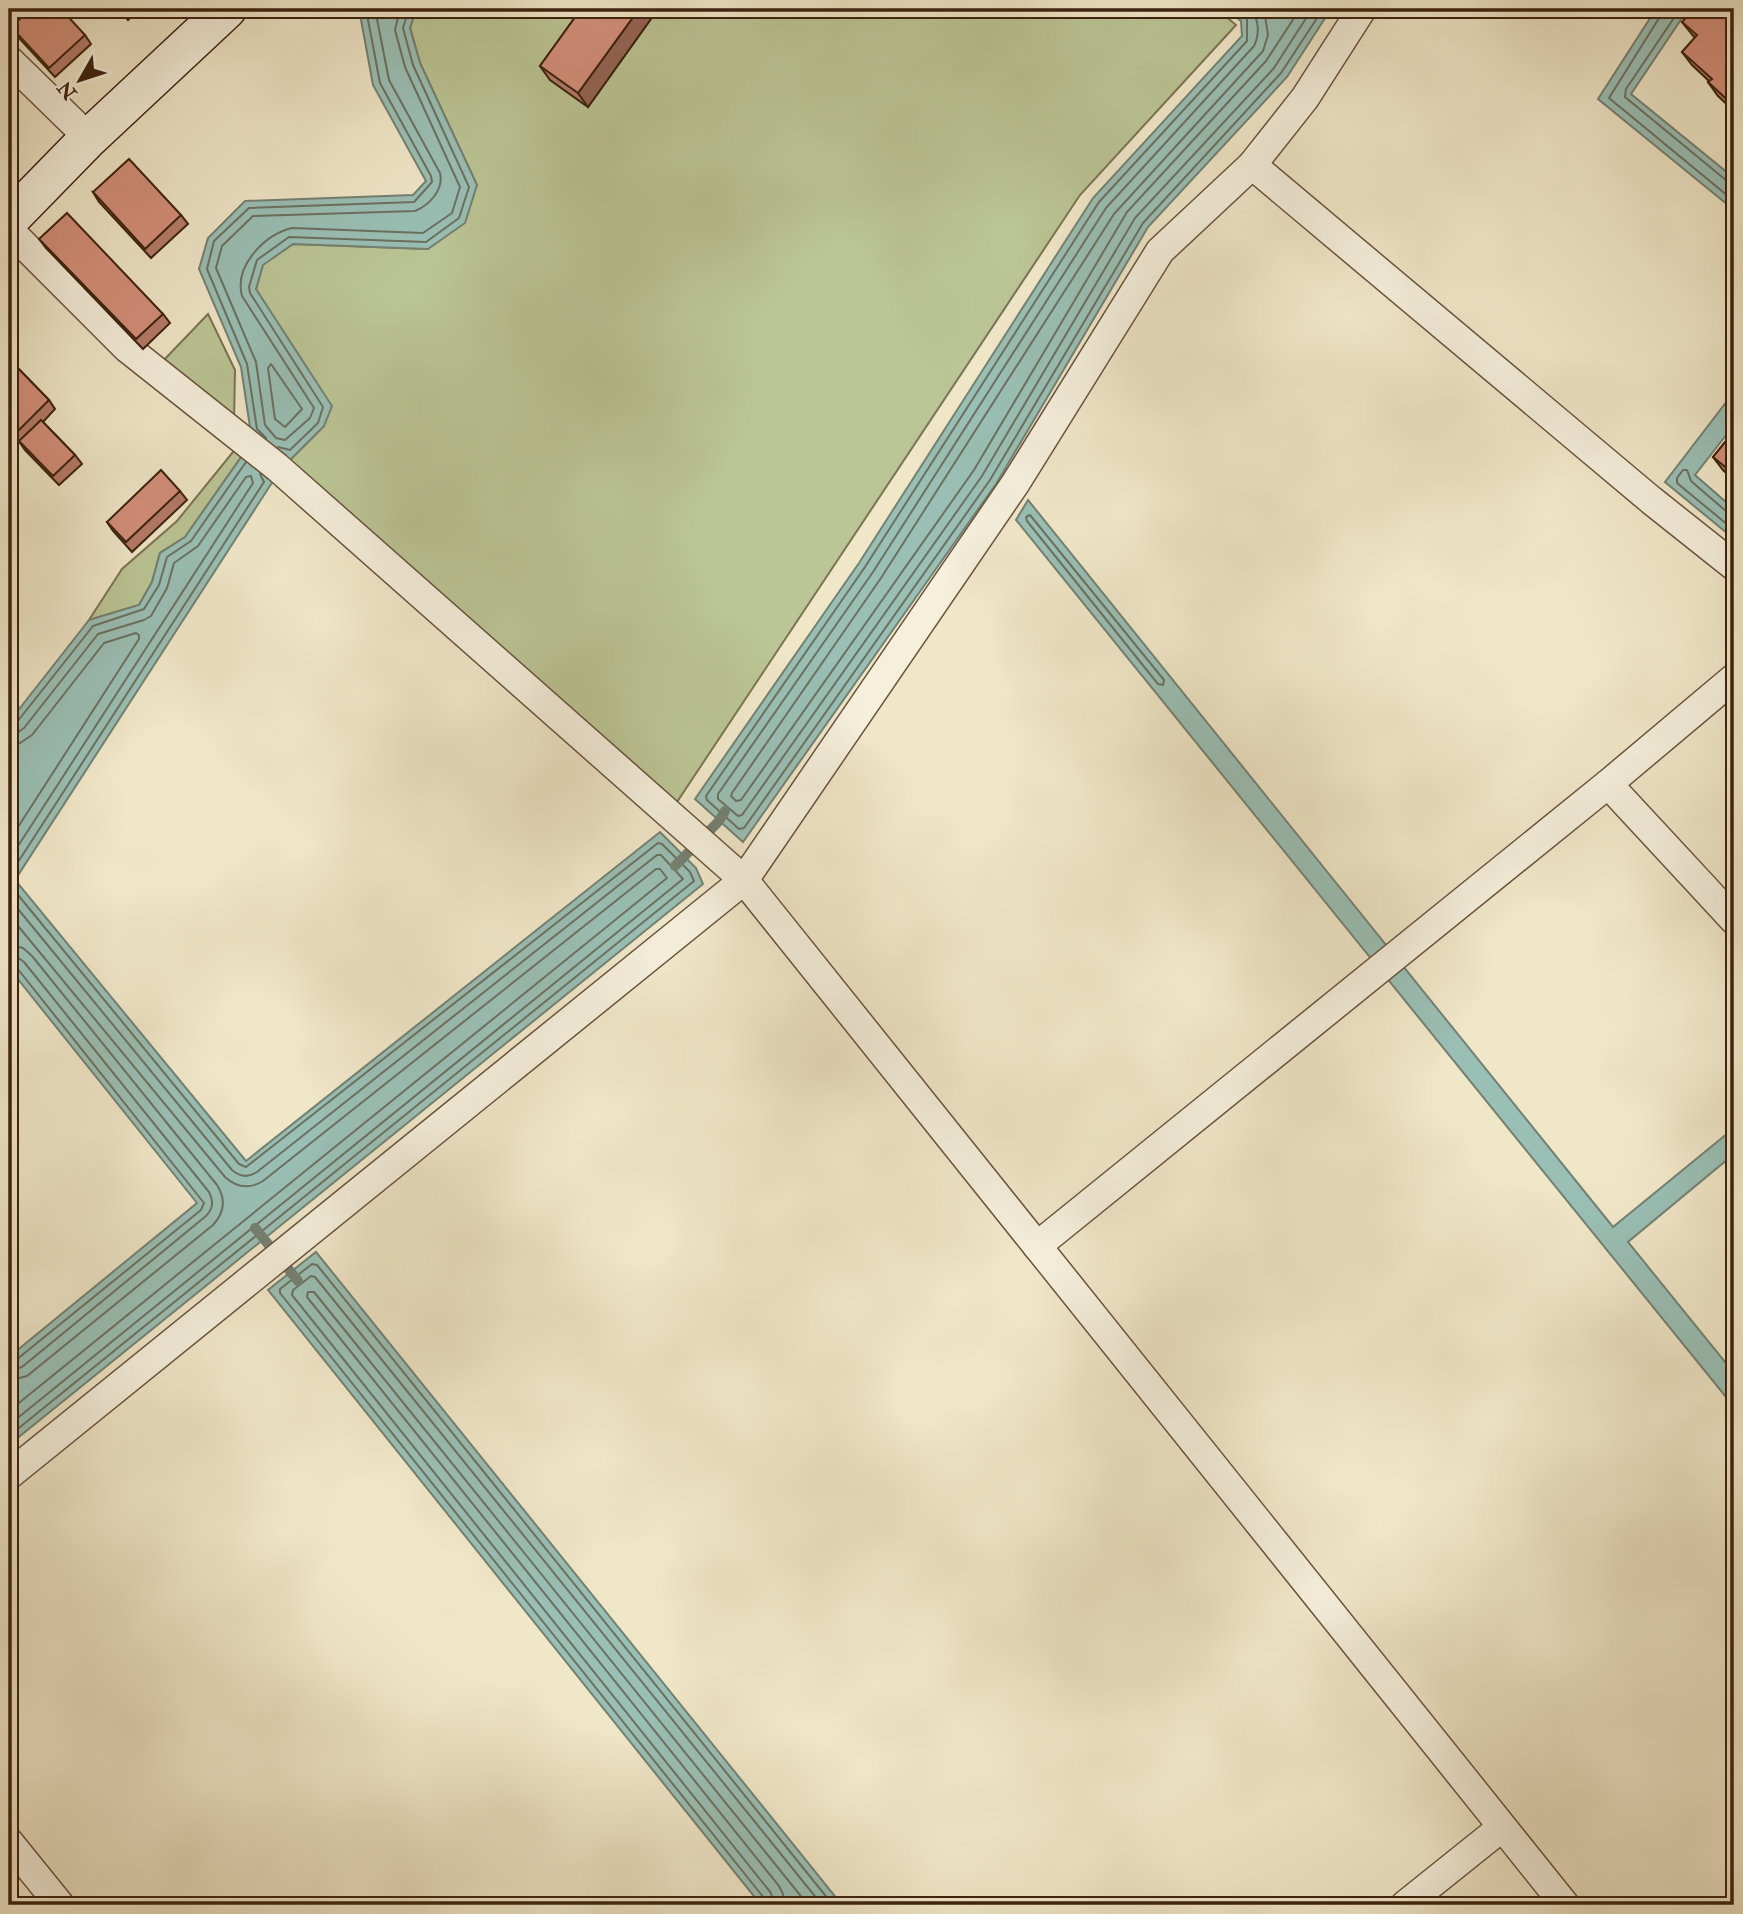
<svg xmlns="http://www.w3.org/2000/svg" width="1743" height="1914" viewBox="0 0 1743 1914" font-family="'IM FELL Double Pica',serif">
	<style>
		.green { fill: #bbc595; stroke: #7c7452; stroke-width: 2 }
		.water { fill: #9ac0b6; stroke: #748173; stroke-width: 2 }
		.lines { fill: none; stroke-linecap: round; stroke-linejoin: round }
		.shore { stroke: #6b7162; stroke-width: 2 }
		.stream { stroke: #748173; stroke-width: 10 }
		.minor-casing { stroke: #69533e; stroke-width: 31 }
		.secondary-casing { stroke: #3c220f; stroke-width: 41 }
		.minor { stroke: #f5efdc; stroke-width: 28 }
		.secondary { stroke: #f5efdc; stroke-width: 38 }
		.wall { fill: #b57b69; stroke: #3c220f; stroke-width: 2 }
		.shaded-wall { fill: #946455; stroke: #3c220f; stroke-width: 2 }
		.building { fill: #d38f7a; stroke: #3c220f; stroke-width: 2 }
	</style>
	<rect width="100%" height="100%" fill="#f0e7c9"/>
	<filter id="stains"><feTurbulence type="fractalNoise" baseFrequency=".00286" numOctaves="4"/><feColorMatrix values="0 0 0 0 .2 0 0 0 0 .09 0 0 0 0 .02 0 0 0 .5 -.17"/></filter>
	<radialGradient id="worn" r=".72"><stop offset=".6" stop-color="#630" stop-opacity="0"/><stop offset="1" stop-color="#630" stop-opacity=".3"/></radialGradient>
	<g class="green">
		<polygon points="416,9 1217,9 1236,25 1080,195 677,802 290,460 324,426 256,289 263,264 293,244 428,249 477,185 420,63 410,28"/>
		<polygon points="208,314 235,370 234,421 162,362"/>
		<polygon points="237,447 244,453 185,537 160,553 152,582 139,605 89,620 122,569 177,521"/>
	</g>
	<g class="water">
		<polygon points="359,9 416,9 410,28 420,63 477,185 465,223 428,249 293,244 263,265 256,289 332,406 324,426 290,460 276,454 275,478 15,880 246,1161 660,832 696,868 703,884 9,1445 9,1357 197,1203 9,968 9,722 89,620 139,605 152,582 160,553 185,537 244,453 251,434 241,367 199,269 208,238 245,201 413,195 426,181 373,85"/>
		<polygon points="1226,9 1331,9 1287,77 1148,227 996,484 743,842 695,799 859,563 1093,198 1242,36 1241,21"/>
		<polygon points="1656,9 1688,9 1631,94 1734,178 1734,210 1598,99"/>
		<polygon points="1734,392 1734,425 1695,475 1734,509 1734,539 1665,482"/>
		<polygon points="1028,500 1613,1227 1734,1128 1734,1154 1628,1242 1734,1373 1734,1407 1016,520"/>
		<polygon points="316,1252 842,1905 761,1905 268,1290"/>
	</g>
	<g class="lines">
		<g class="shore">
			<path d="M375,9L389,80L440,173C444,189 430,205 415,211L253,216L222,246L216,268L256,362L265,425L276,438L285,440L310,418L314,408L242,296C234,266 264,235 292,228L423,233L452,213L460,187L405,67L395,30L400,9"/>
			<polyline points="1237,9 1247,19 1247,41 1099,202 865,567 706,796 707,800 739,829 744,828 990,480 1143,223 1281,73 1323,9"/>
			<path d="M1250,9C1259,18 1260,34 1254,46L1106,208L873,572L718,794V799L738,816L742,815L982,476L1135,218L1274,68L1312,9"/>
			<polyline points="1264,9 1268,35 1263,51 1114,214 881,578 732,793 731,796 736,801 741,800 974,470 1127,212 1266,61 1300,9"/>
			<polyline points="1662,9 1661,15 1609,98 1734,201"/>
			<polyline points="1680,9 1626,89 1625,97 1727,181 1734,183"/>
			<polygon points="271,364 302,409 285,427 275,419 268,368"/>
			<polyline points="266,438 257,429 247,364 207,269 214,241 249,208 414,202 432,182 431,176 380,83 366,9"/>
			<polyline points="278,447 290,450 318,423 323,407 250,293 249,287 257,260 289,237 426,242 459,218 469,187 413,65 403,28 409,9"/>
			<polyline points="1734,514 1727,512 1691,481 1687,470 1683,470 1677,478 1677,483 1734,530"/>
			<polygon points="1030,515 1164,680 1163,685 1158,684 1027,521 1026,517"/>
			<polyline points="9,725 17,722 93,626 144,609 159,585 167,557 191,541 246,462"/>
			<polyline points="9,734 17,733 24,728 98,634 144,620 151,616 167,588 174,563 198,546 246,477 251,476 253,483 9,860"/>
			<polyline points="9,744 20,743 32,735 104,643 136,633 139,635 139,639 9,841"/>
			<polyline points="9,876 264,482 260,474"/>
			<polyline points="9,884 239,1164 246,1167 658,843 662,844 690,872 694,881 9,1436"/>
			<path d="M9,898L232,1170C240,1177 248,1178 257,1172L657,855H661L683,879L9,1425"/>
			<path d="M9,915L225,1177C237,1188 250,1189 263,1181L656,869H660L667,878L9,1411"/>
			<path d="M9,945L23,948L32,956L217,1185C226,1199 224,1213 213,1225L27,1376L9,1381"/>
			<path d="M9,956L17,957L24,962L209,1192C214,1201 213,1209 206,1216L22,1367L9,1371"/>
			<polyline points="9,965 17,968 204,1203 201,1210 16,1360 9,1362"/>
			<polyline points="766,1905 764,1898 280,1293 280,1289 312,1264 317,1265 833,1905"/>
			<polyline points="774,1905 771,1893 292,1295 293,1290 311,1276 315,1277 822,1905"/>
			<polyline points="785,1905 783,1894 779,1886 307,1297 308,1292 314,1292 808,1905"/>
		</g>
		<g class="stream">
			<polyline points="675,866 719,821 725,811"/>
			<polyline points="255,1228 298,1281"/>
		</g>
		<defs>
			<g id="minor">
				<polyline points="9,60 89,138"/>
				<polyline points="1252,165 1651,500 1734,566"/>
				<polyline points="9,230 127,348 277,467 744,880 1565,1905"/>
				<polyline points="1734,678 1608,784 1734,920"/>
				<polyline points="1037,1246 1608,784"/>
				<polyline points="9,1475 744,880 1015,484 1160,251 1252,165 1305,98 1362,9"/>
				<polyline points="9,1842 60,1905"/>
				<polyline points="1405,1905 1501,1828"/>
			</g>
			<polyline id="secondary" points="9,220 89,138 227,9"/>
		</defs>
		<use href="#minor" class="minor-casing"/>
		<use href="#secondary" class="secondary-casing"/>
		<use href="#minor" class="minor"/>
		<use href="#secondary" class="secondary"/>
	</g>
	<g class="wall">
		<polygon points="118,9 140,9 128,20"/>
		<polygon points="581,9 658,9 588,107 550,80 540,66"/>
		<polygon points="1734,9 1734,111 1718,96 1708,82 1709,81 1692,65 1682,52 1695,38 1682,22"/>
		<polygon points="11,27 85,35 91,44 55,77 17,36"/>
		<polygon points="93,192 181,215 188,224 151,258 99,202"/>
		<polygon points="39,239 163,314 170,323 143,349 46,248"/>
		<polygon points="9,359 49,400 55,409 43,422 75,455 82,464 59,485 25,450 20,443 9,431"/>
		<polygon points="1734,431 1734,480 1723,470 1713,457"/>
		<polygon points="180,491 187,500 132,552 113,531 107,522"/>
	</g>
	<polygon class="shaded-wall" points="639,9 658,9 588,107 578,93"/>
	<g class="building">
		<polygon points="31,9 61,9 85,35 49,68 11,27"/>
		<polygon points="581,9 639,9 578,93 540,66"/>
		<polygon points="1694,9 1734,9 1734,106 1708,82 1712,79 1682,52 1697,35 1682,22"/>
		<polygon points="129,159 181,215 145,249 93,192"/>
		<polygon points="67,213 163,314 136,339 39,239"/>
		<polygon points="9,359 49,400 14,435 9,429"/>
		<polygon points="41,420 75,455 53,476 19,441"/>
		<polygon points="1734,431 1734,474 1713,457"/>
		<polygon points="161,470 180,491 126,542 107,522"/>
	</g>
	<rect width="1743" height="1914" fill="none" stroke="#f0e7c9" stroke-width="35"/>
	<rect x="10" y="10" width="1722" height="1893" fill="none" stroke="#3c220f" stroke-width="3.5"/>
	<rect x="18" y="18" width="1708" height="1879" fill="none" stroke="#3c220f" stroke-width="2"/>
	<g transform="translate(80 80) rotate(231)" stroke="#f5efdc" stroke-width="5" paint-order="stroke">
	<path d="M0-5L12 26L0 18L-12 26Z" fill="#3c220f"/>
	<text y="-10" font-size="19" font-weight="bold" text-anchor="middle" fill="#3c220f">N</text>
	</g>
	<rect width="100%" height="100%" filter="url(#stains)"/>
	<rect width="100%" height="100%" fill="url(#worn)"/>
</svg>
